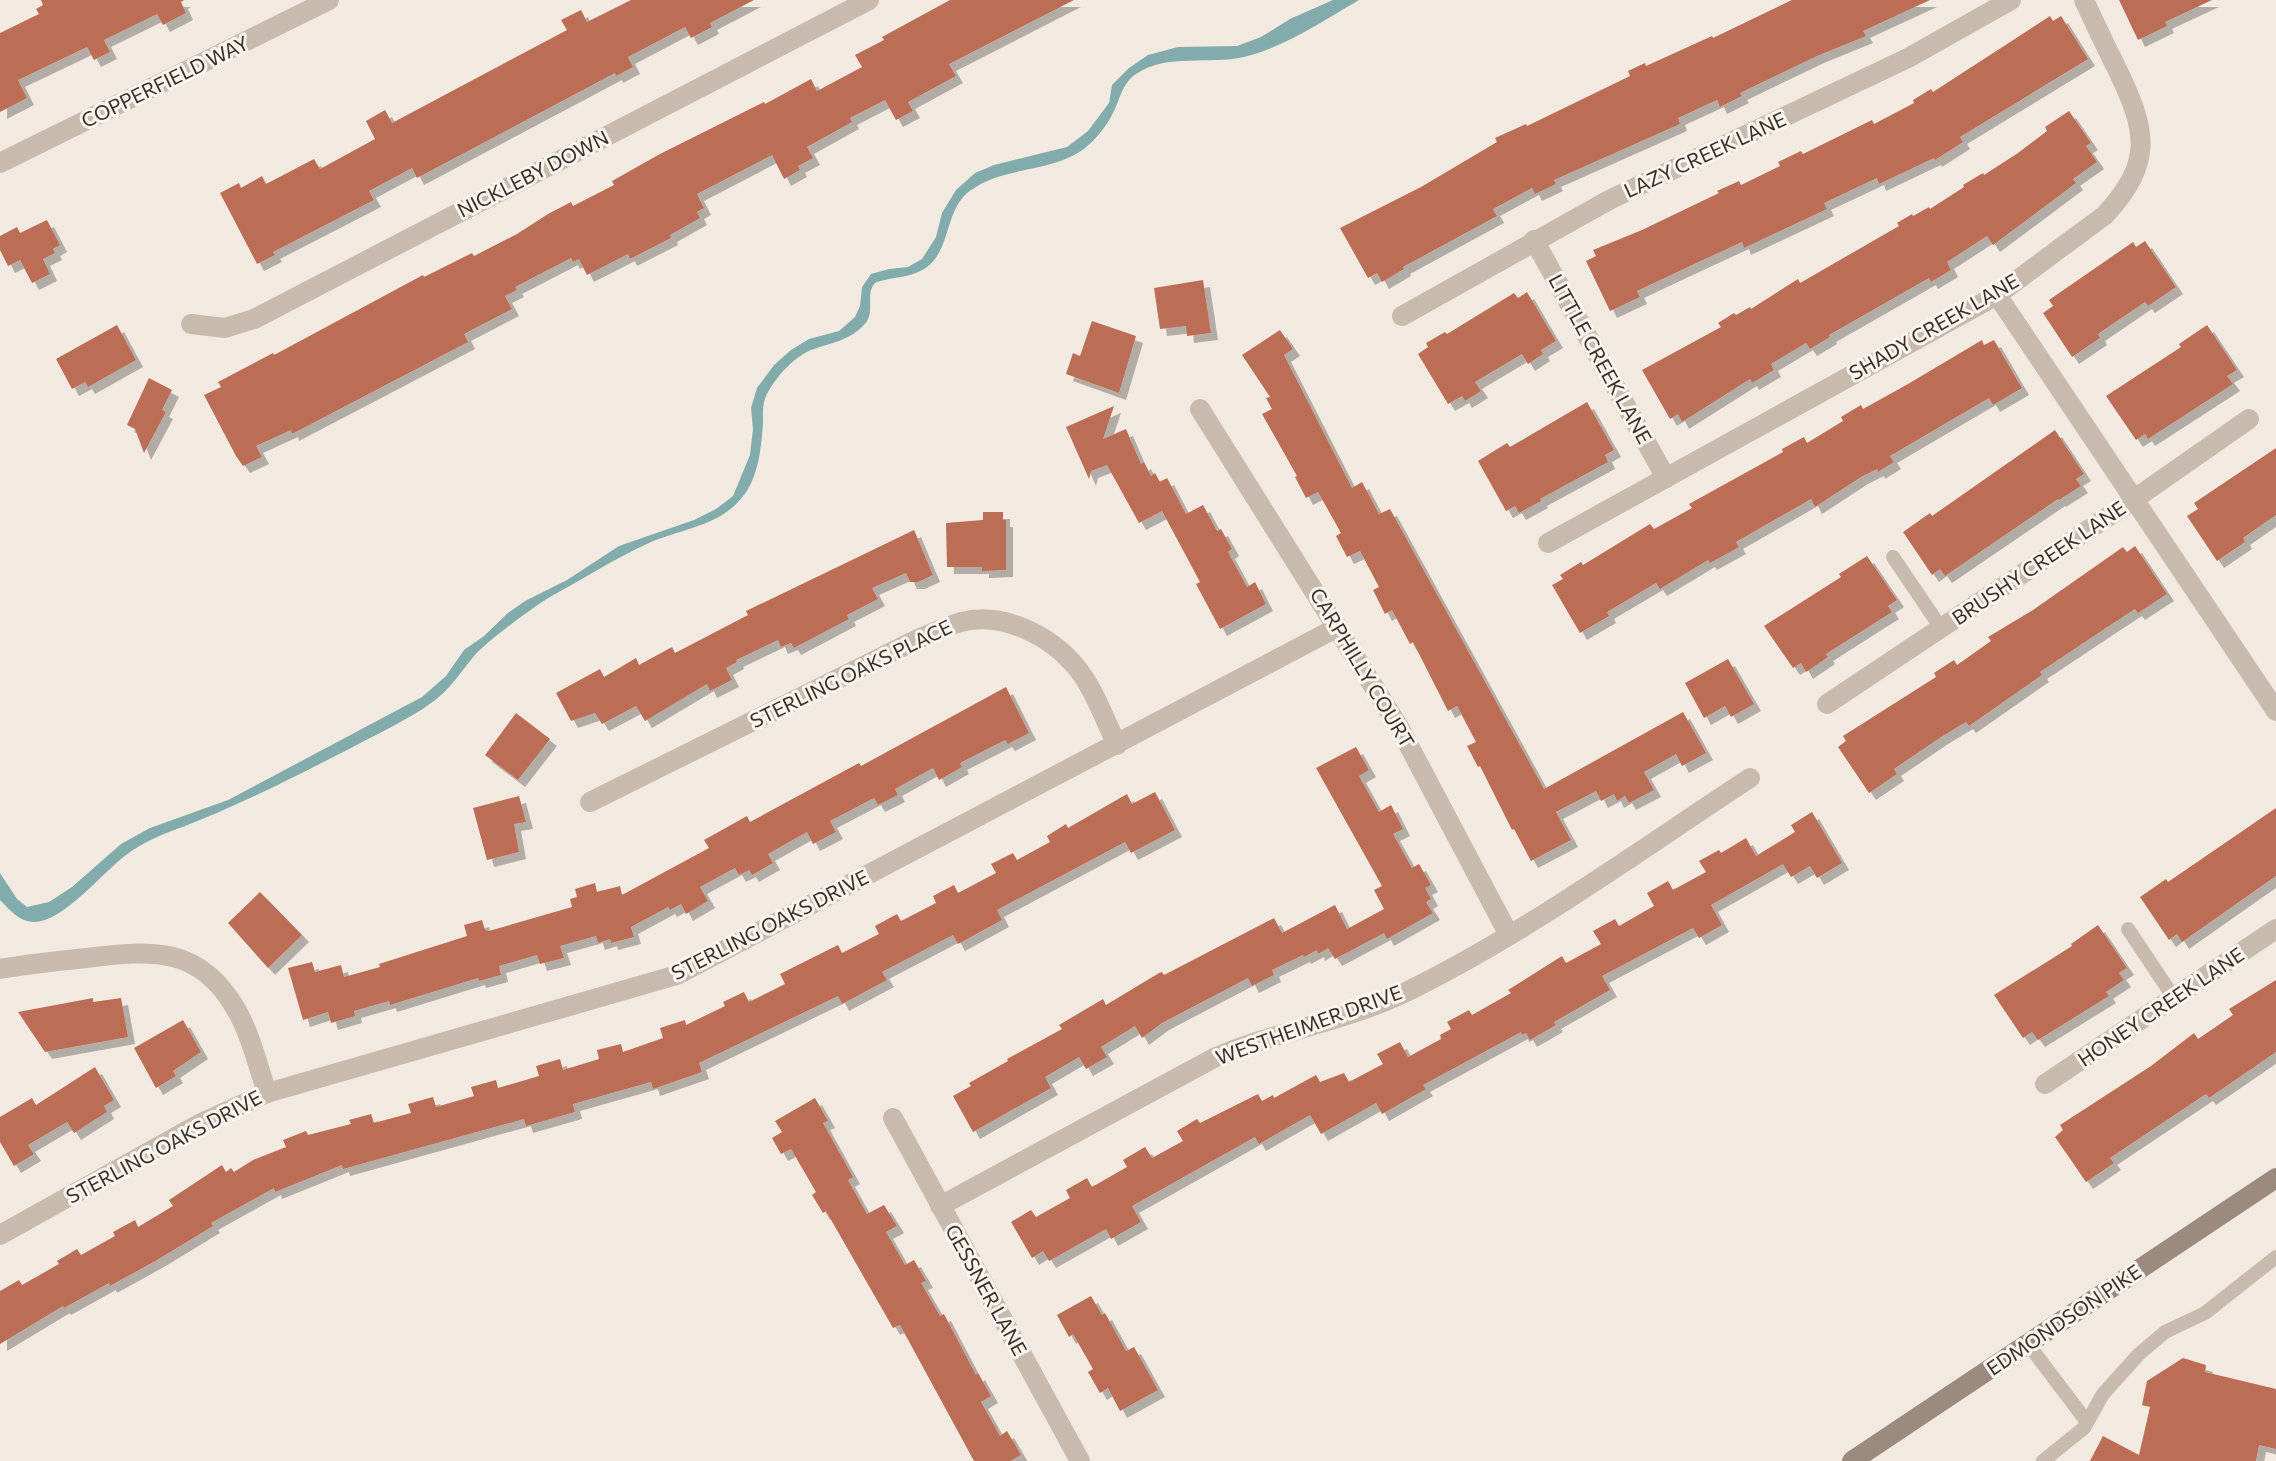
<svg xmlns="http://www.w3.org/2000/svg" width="2276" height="1461" viewBox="0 0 2276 1461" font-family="Commissioner,sans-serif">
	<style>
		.water { fill: #82abac }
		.building { fill: #bc6d55; filter: url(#shadow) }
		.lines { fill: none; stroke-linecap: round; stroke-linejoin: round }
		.service { stroke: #c9baae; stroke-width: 14 }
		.minor { stroke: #c9baae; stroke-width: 20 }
		.secondary { stroke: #9d8a7f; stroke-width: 20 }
		.labels { text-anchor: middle; stroke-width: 6; stroke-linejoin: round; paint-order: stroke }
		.street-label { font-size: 20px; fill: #382f2c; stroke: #f9f4ee }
	</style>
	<defs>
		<filter id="shadow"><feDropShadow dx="7" dy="7" stdDeviation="0" flood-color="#0004"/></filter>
	</defs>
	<rect width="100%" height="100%" fill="#f2eae1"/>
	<path class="water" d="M1333,0H1359C1323,21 1285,47 1244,57C1210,65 1167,53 1136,74C1121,84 1120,101 1112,115C1106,127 1095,140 1085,148C1053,173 1004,166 971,190C944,209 952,248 927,267C911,279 892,276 875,283C864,295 877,313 863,326C849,340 832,343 814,349C795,355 776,377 767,394C762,403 763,414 763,423C761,451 758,482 738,502C716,526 679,530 651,542C617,557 583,579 550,597C533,607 486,642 474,656C461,672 450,689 434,701C408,720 377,734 349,749C296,776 242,804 185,826C165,833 143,842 126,855C103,872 64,921 35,922C19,922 10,910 0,900V873L17,899L27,907L49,902L72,887L121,844L150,828L228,800L422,697L446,676L464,650L484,636L508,613L525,601L567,580L619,546L694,520L716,509L733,496L750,455L753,429L751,408L757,388L774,365L791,350L809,339L839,331L855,317L860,306L862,287L871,274L889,269L908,267L922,259L936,237L942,213L956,190L975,173L994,165L1067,147L1088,131L1109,103L1112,85L1129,68L1148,55L1178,47L1237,46L1261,37L1290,19Z"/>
	<g class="building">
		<polygon points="41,0 184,0 181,2 186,13 163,25 157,14 104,40 110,52 94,60 87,47 18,80 27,98 0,112 0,33 39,14 36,9 43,5"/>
		<polygon points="631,0 754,0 710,23 712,27 691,38 685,27 628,57 633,67 616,76 615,73 417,178 412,168 369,191 374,200 273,252 275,255 257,264 220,193 239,183 241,188 262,176 266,184 314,159 320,169 375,139 366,121 385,110 392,123 567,30 561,20 581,10 587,22"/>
		<polygon points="950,0 1074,0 949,64 956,76 908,102 913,111 896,120 885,100 850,118 852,122 807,147 813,158 798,166 800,170 784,179 772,155 697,194 704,208 697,212 700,218 670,235 671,238 630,259 628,254 587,275 579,259 573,262 571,258 515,287 517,290 505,296 512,309 464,334 468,342 292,434 291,430 256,446 262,457 243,466 236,456 204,395 221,387 218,382 273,353 274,355 423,275 424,277 472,253 474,256 517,234 548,214 571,202 573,206 614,185 612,181 660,154 764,102 765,104 811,79 817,91 862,67 855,55 884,40 882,37"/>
		<polygon points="1792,0 1930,0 1863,31 1866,36 1817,56 1740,93 1742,96 1720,107 1717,100 1678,118 1680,124 1554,180 1556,184 1535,194 1532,188 1493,209 1497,216 1403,267 1404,269 1382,282 1377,273 1368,278 1340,228 1421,187 1497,142 1495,138 1526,124 1527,126 1630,76 1628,71 1645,63 1646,66 1712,36 1713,38"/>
		<polygon points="2119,0 2212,0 2165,22 2167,26 2138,40"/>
		<polygon points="2050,16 2053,21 2061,16 2088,59 1960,137 1963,142 1935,160 1934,158 1879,184 1877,178 1824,203 1827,209 1744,248 1742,242 1690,266 1637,291 1640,297 1610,311 1586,261 1596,256 1593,250 1642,230 1719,193 1717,191 1739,181 1741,185 1780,166 1778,162 1801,151 1803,154 1872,120 1874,124 1914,103 1913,100 1931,89 1933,92"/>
		<polygon points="2069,111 2091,143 2086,146 2097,162 2073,179 2076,183 2052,201 1993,245 1987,236 1947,262 1951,270 1931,282 1929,278 1829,335 1830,337 1810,349 1806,343 1771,364 1774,370 1752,383 1750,379 1682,422 1678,414 1670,419 1642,370 1721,327 1718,323 1734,313 1736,315 1750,307 1751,309 1798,279 1800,283 1899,226 1897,223 1912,214 1913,216 1929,207 1930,209 1964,187 1963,185 1983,173 1984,175 2018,153 2047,131 2045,127"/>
		<polygon points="47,220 60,245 53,249 55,253 43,259 50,274 32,283 20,260 8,266 0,250 0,236 17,227 20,233"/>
		<polygon points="2145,241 2176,287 2148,306 2145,302 2098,334 2100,338 2072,357 2043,313 2053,306 2049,300 2133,242 2136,247"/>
		<polygon points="1203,280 1211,333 1187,336 1186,326 1160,329 1154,288"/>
		<polygon points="1527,292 1556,341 1541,350 1543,354 1528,364 1522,354 1475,382 1481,391 1465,401 1462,396 1448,404 1418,354 1428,347 1426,343 1445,332 1447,334 1514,293 1518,298"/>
		<polygon points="1092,321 1136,336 1119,393 1066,374 1073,353 1080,356"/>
		<polygon points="117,325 136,360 88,387 85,382 72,389 56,359"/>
		<polygon points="2207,325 2237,370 2227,376 2233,384 2148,439 2145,434 2136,440 2106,396 2181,347 2179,344"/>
		<polygon points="1280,330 1293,349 1284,355 1352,488 1362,482 1379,514 1390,509 1544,789 1683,712 1706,753 1682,766 1676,754 1644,772 1654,790 1629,803 1625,796 1617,801 1614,794 1601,801 1596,791 1556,812 1571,840 1531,861 1514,829 1512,830 1480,766 1478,767 1467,746 1476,742 1457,706 1448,711 1413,642 1410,644 1392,610 1385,614 1373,590 1379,587 1360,551 1347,557 1336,536 1341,533 1318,492 1306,498 1295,477 1297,476 1262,414 1272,409 1266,398 1270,397 1242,355"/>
		<polygon points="1982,340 1984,345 1994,340 2022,388 1993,405 1989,398 1890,456 1894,462 1878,472 1877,469 1861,477 1815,507 1811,499 1736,542 1739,547 1710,563 1708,560 1660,589 1656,583 1607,612 1609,616 1580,633 1552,585 1563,579 1560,575 1581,562 1583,565 1650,524 1654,529 1692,508 1689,504 1783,452 1782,449 1804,437 1807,443 1843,421 1841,417 1861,405 1863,409 1908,384"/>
		<polygon points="149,378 172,390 162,410 166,412 144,453 135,429 127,425"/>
		<polygon points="1587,402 1614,450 1605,455 1608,462 1540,499 1541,501 1519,513 1515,506 1506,511 1478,461 1507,443 1510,447"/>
		<polygon points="1114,406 1103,439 1126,429 1141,464 1144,462 1151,476 1155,473 1160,482 1167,478 1186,514 1203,505 1217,531 1221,529 1232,549 1228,552 1247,587 1255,582 1266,604 1220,629 1196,584 1200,582 1162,511 1139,523 1107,465 1091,471 1089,479 1066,427"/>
		<polygon points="2055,430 2084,474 2076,479 2081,486 2059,500 2058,499 1945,576 1940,569 1932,575 1903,532 1930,513 1932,516"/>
		<polygon points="2276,448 2276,515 2243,538 2245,542 2217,561 2187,516 2198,509 2194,503"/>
		<polygon points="983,512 1003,512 1003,520 1006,520 1006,570 982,571 982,567 947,567 946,523 983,520"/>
		<polygon points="914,530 933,575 918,582 910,582 906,573 872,588 878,599 847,615 849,619 794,648 791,643 781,647 778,640 736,660 737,662 726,668 732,680 710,691 707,684 645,721 636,706 602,724 595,713 571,721 556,693 600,669 604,677 636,658 639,665 672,647 675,653 748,615 746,611"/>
		<polygon points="2135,546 2167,594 2138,613 2135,609 2112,624 2040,672 2042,675 1969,726 1966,722 1941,737 1894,769 1897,774 1869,793 1838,747 1846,741 1843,736 1936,677 1934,673 1954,660 1957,665 1991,641 1988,637 2033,610 2123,547 2127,552"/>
		<polygon points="1867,556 1897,600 1888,606 1892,612 1826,654 1828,657 1806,672 1801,663 1793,668 1764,626 1841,577 1839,574"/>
		<polygon points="1728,659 1754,704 1731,717 1725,706 1704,718 1685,683"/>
		<polygon points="1006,687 1029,733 1008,744 1005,740 960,763 962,767 939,780 933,768 895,789 898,795 878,805 874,798 830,821 836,832 813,844 807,832 768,854 773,863 752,875 749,870 739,875 735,868 700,887 708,901 686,914 681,904 670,910 668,907 631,927 634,937 611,943 610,939 598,943 596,936 560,946 564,958 540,964 537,955 499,966 501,975 479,981 478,978 390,1005 389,1001 354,1011 355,1016 331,1023 328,1012 303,1020 288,968 312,962 315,972 341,965 344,977 380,967 379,964 467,936 464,925 482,920 485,930 489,931 572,907 570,899 577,897 575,889 595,883 597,892 620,886 622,895 709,848 704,840 747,816 750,822 859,763 861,766"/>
		<polygon points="516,713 550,739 518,780 485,755"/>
		<polygon points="1356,747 1369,770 1359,776 1379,812 1391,805 1403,829 1393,834 1412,868 1419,864 1431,885 1425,888 1431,899 1426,902 1433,913 1387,939 1384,933 1335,959 1328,948 1318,954 1317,950 1304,957 1303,955 1272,970 1274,975 1252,986 1248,978 1162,1023 1142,1038 1135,1026 1101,1047 1107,1057 1086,1069 1079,1057 1045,1077 1051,1088 973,1132 953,1096 971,1086 969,1083 1008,1061 1007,1059 1062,1029 1059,1025 1103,999 1106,1005 1159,973 1162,972 1164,975 1274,918 1282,933 1335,905 1347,929 1384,909 1374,890 1382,886 1316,768"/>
		<polygon points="1155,792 1175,830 1131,853 1125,842 997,910 1002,920 958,944 953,935 882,972 887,980 842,1004 838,996 699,1063 702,1072 653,1089 651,1082 573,1104 575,1112 526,1126 524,1119 343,1169 342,1165 275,1192 274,1188 211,1223 213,1226 157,1260 110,1286 109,1283 64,1308 63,1306 0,1344 0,1291 19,1280 22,1285 59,1264 57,1261 77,1249 81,1255 115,1236 113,1232 135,1220 138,1227 173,1206 169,1200 222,1165 226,1172 231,1168 234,1172 253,1160 286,1147 283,1140 306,1131 308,1135 351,1124 349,1120 371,1114 374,1123 411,1113 408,1104 433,1097 436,1107 474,1096 471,1087 496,1080 498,1088 539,1076 536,1066 560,1059 563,1070 599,1059 597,1050 621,1044 623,1052 663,1038 660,1028 685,1020 686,1025 725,1006 723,1002 744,992 749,1002 785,984 780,974 838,945 842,953 879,934 875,926 897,914 901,921 936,903 933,896 954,885 958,893 996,873 991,864 1013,853 1017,860 1050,842 1047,836 1066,824 1068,828 1127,794 1132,804"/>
		<polygon points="519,796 526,822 514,824 519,852 487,860 473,808"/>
		<polygon points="2276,808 2276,876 2182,942 2177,934 2169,940 2140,897 2166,879 2168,882"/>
		<polygon points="1812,812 1842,863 1817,878 1810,866 1791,877 1783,864 1711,905 1722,925 1699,938 1693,928 1602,976 1610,990 1554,1022 1556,1025 1530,1040 1526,1033 1522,1035 1521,1032 1423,1085 1426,1089 1382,1114 1376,1103 1321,1134 1310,1115 1259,1144 1255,1137 1132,1206 1141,1222 1111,1239 1106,1229 1049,1261 1043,1251 1032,1258 1011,1222 1031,1210 1036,1217 1070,1198 1066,1190 1087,1178 1092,1187 1127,1167 1123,1160 1145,1147 1152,1158 1183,1141 1177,1131 1197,1119 1200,1123 1258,1094 1262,1101 1273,1095 1274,1098 1316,1075 1320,1082 1344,1073 1349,1082 1383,1064 1377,1054 1400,1042 1408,1057 1441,1039 1440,1035 1451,1029 1447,1022 1469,1010 1472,1015 1511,993 1508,990 1562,956 1566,963 1601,944 1593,931 1615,919 1619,926 1654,906 1647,893 1668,881 1673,890 1706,872 1699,861 1719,850 1721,853 1746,838 1756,856 1795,832 1791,825"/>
		<polygon points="260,892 302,935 268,968 228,923"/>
		<polygon points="2098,925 2127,968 2119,973 2124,980 2106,992 2109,996 2038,1040 2032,1032 2023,1038 1994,995 2072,946 2071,944"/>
		<polygon points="2276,980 2276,1052 2209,1098 2206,1094 2110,1158 2114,1163 2086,1182 2055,1137 2063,1130 2060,1125 2151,1066 2194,1033 2198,1039 2233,1015 2229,1009"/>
		<polygon points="93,998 93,1002 121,998 128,1037 45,1052 18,1012"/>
		<polygon points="183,1020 201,1052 173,1071 176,1076 156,1088 134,1048"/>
		<polygon points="95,1067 114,1100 104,1106 107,1112 74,1133 67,1122 28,1145 34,1154 14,1166 0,1142 0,1117 32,1098 36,1105"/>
		<polygon points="815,1098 828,1121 823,1123 853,1177 848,1180 867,1214 884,1205 897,1226 886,1232 905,1265 914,1260 926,1281 921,1283 940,1316 944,1314 976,1375 978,1373 991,1396 981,1402 1000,1436 1007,1431 1021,1455 1010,1461 974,1461 900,1325 893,1328 826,1211 823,1213 812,1195 816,1192 791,1149 781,1154 772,1138 782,1132 775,1121"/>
		<polygon points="1091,1296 1102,1315 1105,1313 1126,1351 1134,1347 1158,1390 1120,1411 1108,1388 1100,1393 1088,1372 1093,1369 1073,1334 1069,1337 1057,1315"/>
		<polygon points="2183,1358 2206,1365 2205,1372 2276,1389 2276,1449 2259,1445 2256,1461 2090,1461 2103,1436 2139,1455 2150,1407 2142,1405 2147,1381"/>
	</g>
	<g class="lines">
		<g class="service">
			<polyline points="1893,557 1941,628"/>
			<polyline points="2128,929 2174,998"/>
			<polyline points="2028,1344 2087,1422"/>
			<polyline points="2043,1461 2084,1428 2103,1394 2139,1354 2165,1332 2205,1313 2276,1257"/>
		</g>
		<g class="minor">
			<polyline points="0,163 329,0"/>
			<polyline points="1534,240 1666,478"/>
			<polyline points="1997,295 2276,711"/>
			<polyline points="1402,316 1611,199 1908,58 2011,0"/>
			<polyline points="191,324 225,328 254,319 869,0"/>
			<polyline points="1200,409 1399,727 1509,935"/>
			<path d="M1548,543L1997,295L2105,215C2153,163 2147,132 2119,73C2107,49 2095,24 2084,0"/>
			<polyline points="1827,704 2136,498 2249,419"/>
			<path d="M590,802L920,638C933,633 947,626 961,622C1002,611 1050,635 1077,668C1094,689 1105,720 1117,745"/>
			<path d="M0,969C29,964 57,961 86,958C151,950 200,945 237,1011C251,1036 258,1066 267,1093"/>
			<polyline points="2045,1084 2276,929"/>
			<polyline points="893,1118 1080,1461"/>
			<path d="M940,1206L1214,1058C1276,1031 1343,1022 1404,993C1525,934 1637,852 1750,778"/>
			<polyline points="0,1235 201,1123 267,1093 677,975 1338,627"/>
		</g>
		<polyline class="secondary" points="1852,1461 2276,1178"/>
	</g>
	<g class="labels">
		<g class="street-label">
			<text transform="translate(165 82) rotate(-26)" y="7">COPPERFIELD WAY</text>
			<text transform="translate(1705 155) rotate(-25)" y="7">LAZY CREEK LANE</text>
			<text transform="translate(533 174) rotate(-27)" y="7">NICKLEBY DOWN</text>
			<text transform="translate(1934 327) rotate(-30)" y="7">SHADY CREEK LANE</text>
			<text transform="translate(1600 359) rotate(61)" y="7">LITTLE CREEK LANE</text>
			<text transform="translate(2039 563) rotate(-34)" y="7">BRUSHY CREEK LANE</text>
			<text transform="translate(1362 668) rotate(59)" y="7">CARPHILLY COURT</text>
			<text transform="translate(851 674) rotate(-26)" y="7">STERLING OAKS PLACE</text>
			<text transform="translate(770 925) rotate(-27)" y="7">STERLING OAKS DRIVE</text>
			<text transform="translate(2161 1007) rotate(-34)" y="7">HONEY CREEK LANE</text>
			<text transform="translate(1309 1025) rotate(-20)" y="7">WESTHEIMER DRIVE</text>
			<text transform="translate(164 1147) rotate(-28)" y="7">STERLING OAKS DRIVE</text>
			<text transform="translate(986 1290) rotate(61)" y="7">GESSNER LANE</text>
			<text transform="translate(2064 1320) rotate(-34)" y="7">EDMONDSON PIKE</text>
		</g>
	</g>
</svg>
